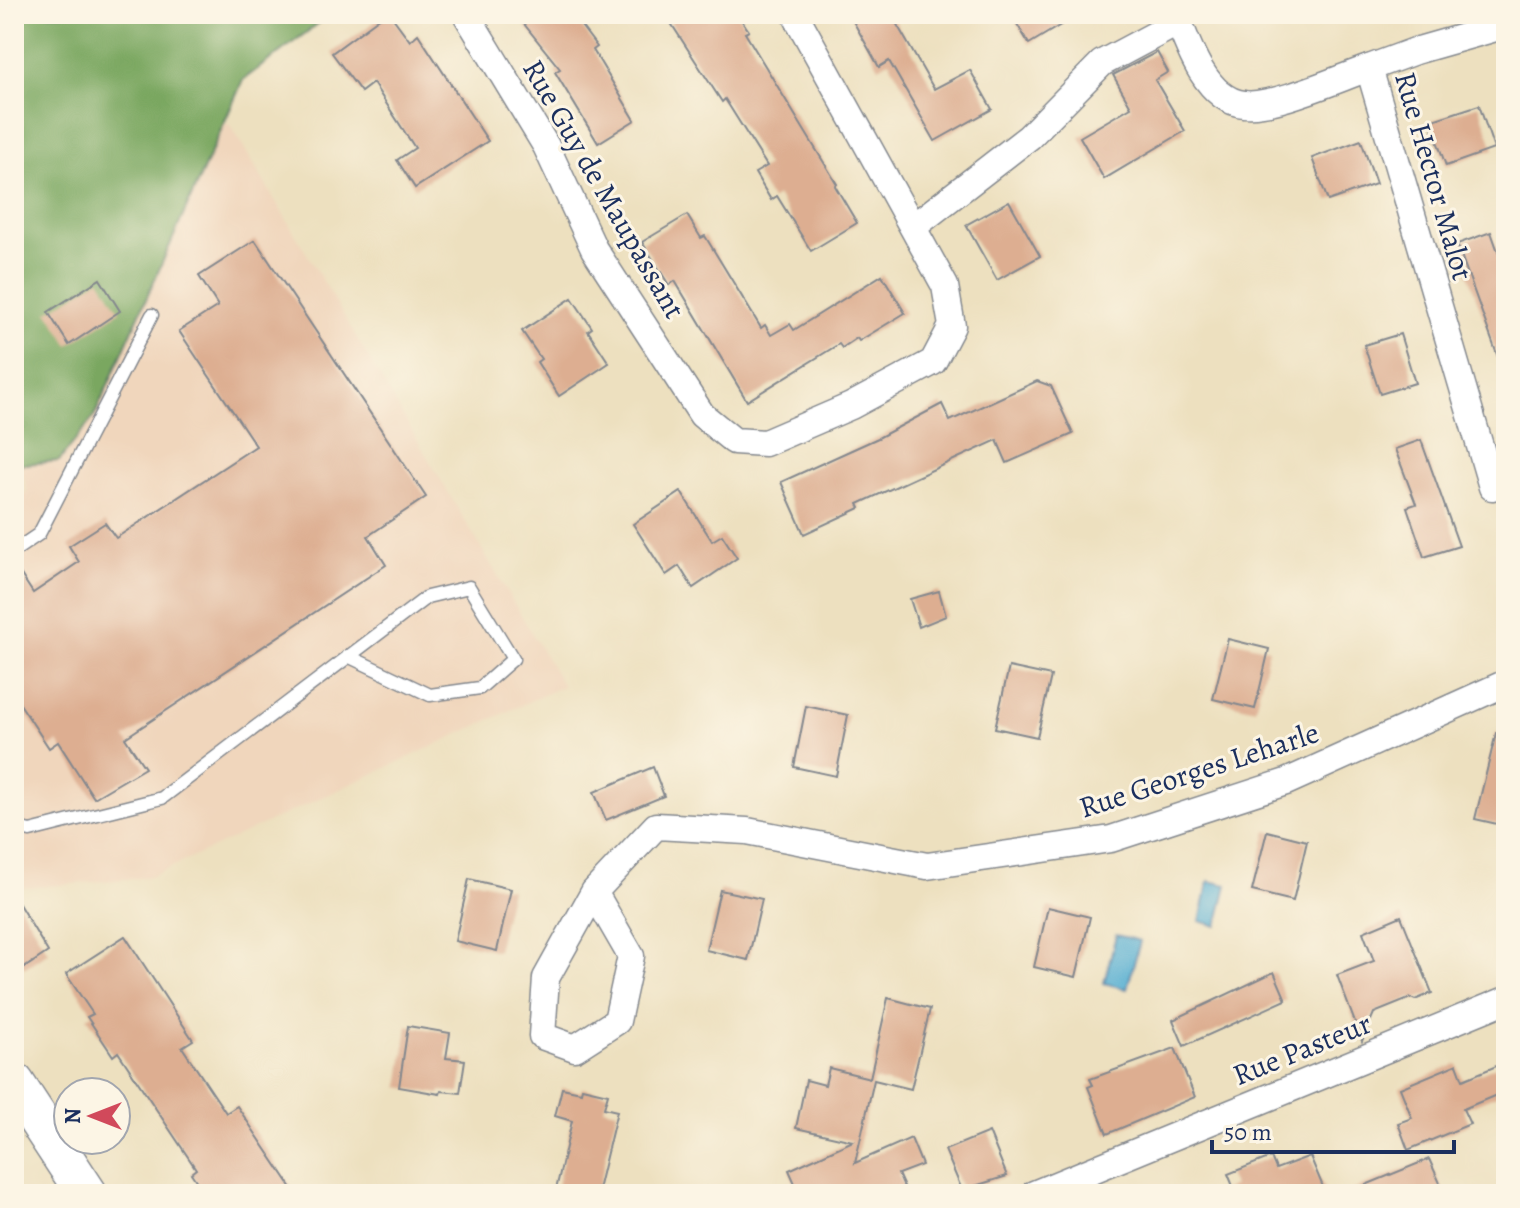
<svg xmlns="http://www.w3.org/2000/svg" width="1520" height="1208" viewBox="0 0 1520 1208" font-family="Alegreya,serif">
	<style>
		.built { fill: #f0d6bc }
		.forest { fill: #7aa760; stroke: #4a6b5f; stroke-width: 2 }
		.water { fill: #54aed2; stroke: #386e98; stroke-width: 2 }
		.building { fill: #ddae91 }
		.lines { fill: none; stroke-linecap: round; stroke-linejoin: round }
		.lane-casing { stroke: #84888e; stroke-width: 15 }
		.street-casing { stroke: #84888e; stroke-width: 29 }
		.primary-casing { stroke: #84888e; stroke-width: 43 }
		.lane { stroke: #fff; stroke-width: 12 }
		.street { stroke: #fff; stroke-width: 26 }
		.primary { stroke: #fff; stroke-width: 40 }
		.labels { text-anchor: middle; stroke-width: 6; stroke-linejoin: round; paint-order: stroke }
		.street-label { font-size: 30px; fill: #1b2f5e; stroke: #fcf5e5 }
	</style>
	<rect width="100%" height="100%" fill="#fcf5e5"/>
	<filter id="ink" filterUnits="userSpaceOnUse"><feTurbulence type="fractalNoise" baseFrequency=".0125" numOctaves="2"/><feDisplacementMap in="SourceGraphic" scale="16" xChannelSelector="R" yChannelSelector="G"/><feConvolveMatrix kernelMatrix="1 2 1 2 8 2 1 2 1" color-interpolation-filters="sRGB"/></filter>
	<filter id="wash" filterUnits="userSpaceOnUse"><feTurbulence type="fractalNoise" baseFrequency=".006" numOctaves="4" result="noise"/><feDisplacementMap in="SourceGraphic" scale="32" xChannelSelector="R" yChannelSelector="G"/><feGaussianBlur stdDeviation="1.8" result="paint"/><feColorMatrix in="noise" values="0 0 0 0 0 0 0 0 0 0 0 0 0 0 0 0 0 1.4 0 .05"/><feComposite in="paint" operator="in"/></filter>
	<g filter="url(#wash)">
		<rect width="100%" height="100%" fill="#ede0bf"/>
		<polygon class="built" points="230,124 563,686 150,877 14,889 14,506 27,491 14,434 14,253 131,127"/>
		<polygon class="forest" points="14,14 331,14 243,80 94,417 59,461 14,465"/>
		<g class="water">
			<polygon points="1209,881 1227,885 1217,926 1200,921"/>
			<polygon points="1116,935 1140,941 1127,989 1104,983"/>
		</g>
		<g id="blocks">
			<g class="building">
				<polygon points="385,14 390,14 410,41 418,34 488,141 415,188 397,160 415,148 373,83 361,92 332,53"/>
				<polygon points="516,14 572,14 597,47 593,50 635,120 598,143 555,72 560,69"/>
				<polygon points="665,14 737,14 749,31 745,33 837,184 835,186 857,223 811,251 777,196 771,200 755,173 767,166 725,99 722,102"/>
				<polygon points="849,14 891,14 934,89 970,70 992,109 935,141 889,61 879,67"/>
				<polygon points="1011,14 1079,14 1029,44"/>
				<polygon points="1157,52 1168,72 1155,80 1185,131 1104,179 1080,137 1131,107 1113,75"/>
				<polygon points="1479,105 1494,149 1446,166 1430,121"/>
				<polygon points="1361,140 1376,184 1328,201 1312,158"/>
				<polygon points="1009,201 1040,256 997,280 966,225"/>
				<polygon points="687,215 701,238 705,236 761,328 765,325 771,335 790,324 794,330 882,275 905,313 859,341 857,338 842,348 839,344 747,401 675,281 669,285 642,242"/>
				<polygon points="1491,232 1506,274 1506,370 1503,371 1457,244"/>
				<polygon points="255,240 426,497 368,536 386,565 125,738 145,768 94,798 58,742 49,748 14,695 14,564 33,593 79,562 69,546 105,523 116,538 256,446 179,331 218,306 199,276"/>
				<polygon points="100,279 120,311 69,345 48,312"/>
				<polygon points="572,298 592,328 588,331 609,363 559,396 537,362 541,359 522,331"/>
				<polygon points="1400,334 1415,383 1380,394 1364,345"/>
				<polygon points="1037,381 1051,386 1073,434 1007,463 997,440 858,504 860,508 804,534 781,482 878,438 942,404 950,421"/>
				<polygon points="1421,440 1459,546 1424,557 1407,507 1416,504 1395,449"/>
				<polygon points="681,492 712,541 722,535 737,558 693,588 679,566 666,575 633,524"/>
				<polygon points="939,591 946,616 919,627 910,599"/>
				<polygon points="1228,639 1269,649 1255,709 1213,699"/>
				<polygon points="1009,667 1051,676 1037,737 995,728"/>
				<polygon points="806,706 848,715 836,776 794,767"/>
				<polygon points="1496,733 1506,734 1506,826 1475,819"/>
				<polygon points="653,767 664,796 606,820 594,792"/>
				<polygon points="1267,831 1307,841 1293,901 1252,891"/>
				<polygon points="469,879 511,889 497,951 455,941"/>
				<polygon points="720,890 762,899 748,960 706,950"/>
				<polygon points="14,896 48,952 24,968 14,953"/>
				<polygon points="1048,907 1090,917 1076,977 1034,967"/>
				<polygon points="1401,916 1432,993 1415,1000 1411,998 1374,1013 1362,1041 1337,975 1374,961 1363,932"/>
				<polygon points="125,936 193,1040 182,1047 226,1113 237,1106 296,1194 205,1194 191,1173 196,1169 118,1052 113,1056 87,1017 93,1014 66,974"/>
				<polygon points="1274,972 1286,1000 1184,1046 1173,1020"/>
				<polygon points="888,998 930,1009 911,1089 874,1080 855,1163 911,1138 922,1165 898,1174 907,1194 784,1194 797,1188 789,1170 853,1141 796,1128 806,1080 825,1085 829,1068 870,1078"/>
				<polygon points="408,1026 450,1033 446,1058 465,1060 460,1093 441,1091 440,1094 399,1087"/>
				<polygon points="1175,1048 1195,1097 1107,1134 1088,1087 1093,1085 1090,1079"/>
				<polygon points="1506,1062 1506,1091 1463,1109 1470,1124 1408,1150 1398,1123 1412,1118 1400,1088 1457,1064 1463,1080"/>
				<polygon points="562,1088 581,1092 582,1088 608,1094 604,1108 617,1111 597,1194 555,1194 572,1121 555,1116"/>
				<polygon points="989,1132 1007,1176 962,1190 945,1150"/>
				<polygon points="1310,1156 1326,1194 1218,1194 1233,1186 1228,1174 1271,1157 1276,1169"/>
				<polygon points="1429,1159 1445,1194 1346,1194 1346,1193"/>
			</g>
		</g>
	</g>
	<g filter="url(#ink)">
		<use href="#blocks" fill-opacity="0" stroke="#84888e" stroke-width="2"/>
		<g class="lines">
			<defs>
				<g id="lane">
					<polyline points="14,551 39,534 152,315"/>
					<polyline points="14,827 30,831 162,798 427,597 469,587 513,659 480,688 430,695 348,656"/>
				</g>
				<g id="street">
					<polyline points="466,14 546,146 594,249 702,415 734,441 765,443 851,406 933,362 952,326 945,286 795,14"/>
					<path d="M1176,14C1187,44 1206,100 1244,104C1273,108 1339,78 1369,68"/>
					<polyline points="913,227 1029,137 1102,63 1179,22"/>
					<polyline points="1492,487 1369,68 1415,51 1506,25"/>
					<polyline points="594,892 631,956 617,1021 575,1048 542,1036 546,978 594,892 656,826 747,831 927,866 1111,839 1286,782 1506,683"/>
					<polyline points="1034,1194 1506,1000"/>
				</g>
				<polyline id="primary" points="14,1083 87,1194"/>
			</defs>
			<use href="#lane" class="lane-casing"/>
			<use href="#street" class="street-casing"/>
			<use href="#primary" class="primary-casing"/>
			<use href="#lane" class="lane"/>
			<use href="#street" class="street"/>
			<use href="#primary" class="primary"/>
		</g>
	</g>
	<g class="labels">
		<g class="street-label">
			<text transform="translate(1434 176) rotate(74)" y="10">Rue Hector Malot</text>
			<text transform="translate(604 189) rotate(60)" y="10">Rue Guy de Maupassant</text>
			<text transform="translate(1199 770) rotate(-18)" y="10">Rue Georges Leharle</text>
			<text transform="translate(1302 1049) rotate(-22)" y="10">Rue Pasteur</text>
		</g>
	</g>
	<rect width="1520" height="1208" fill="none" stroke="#fcf5e5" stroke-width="48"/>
	<g transform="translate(92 1116) rotate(270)"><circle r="38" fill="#fcf5e5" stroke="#a2a6af" stroke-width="2"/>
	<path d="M0-6L14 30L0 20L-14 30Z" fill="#d1495b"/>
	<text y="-12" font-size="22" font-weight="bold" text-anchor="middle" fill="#1b2f5e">N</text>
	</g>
	<path d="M1212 1140v12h242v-12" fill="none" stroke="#1b2f5e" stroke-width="4"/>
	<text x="1224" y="1140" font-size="24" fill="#1b2f5e" stroke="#fcf5e5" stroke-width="6" paint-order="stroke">50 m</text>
</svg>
